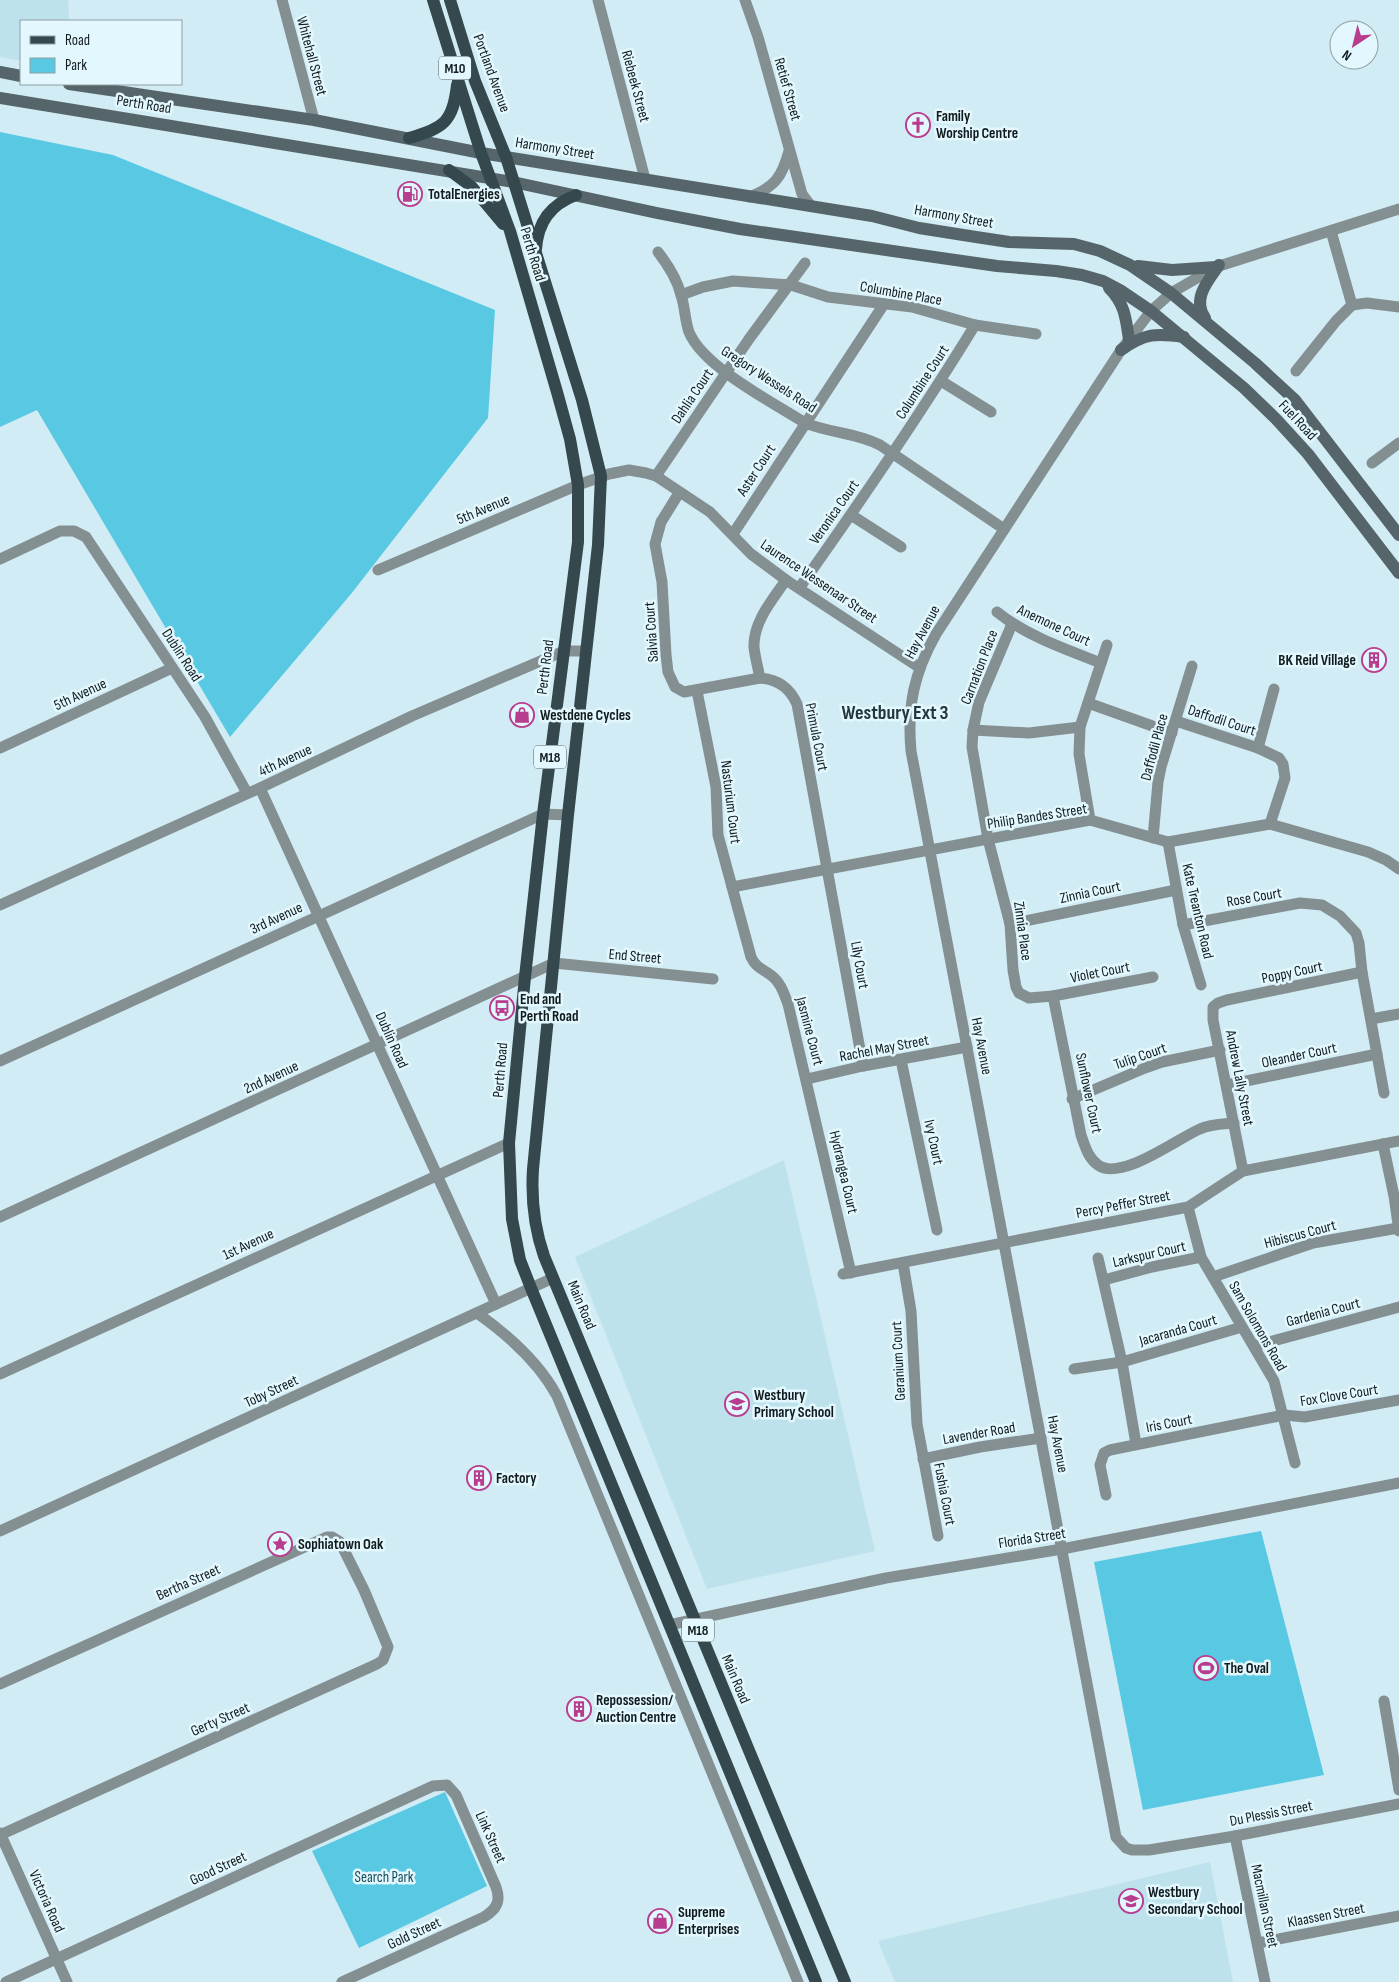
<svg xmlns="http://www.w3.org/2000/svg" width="1399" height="1982" viewBox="0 0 1399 1982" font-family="'Sofia Sans Condensed',sans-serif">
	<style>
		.built { fill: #bee2ec }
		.green { fill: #59c9e3 }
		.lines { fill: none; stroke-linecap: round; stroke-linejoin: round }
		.street { stroke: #848f92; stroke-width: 11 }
		.secondary { stroke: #55656a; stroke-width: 12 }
		.primary { stroke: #35484d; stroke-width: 12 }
		.labels { text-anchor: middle; stroke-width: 5; stroke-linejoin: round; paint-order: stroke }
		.shield { fill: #e3f8fe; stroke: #505d60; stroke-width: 1 }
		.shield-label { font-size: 14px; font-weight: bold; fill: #111b1d }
		.street-label { font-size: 15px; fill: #111b1d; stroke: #e3f8fe }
		.poi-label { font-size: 15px; font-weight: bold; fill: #111b1d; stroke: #e3f8fe; text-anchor: start }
		.park-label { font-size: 15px; fill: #144b57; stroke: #e3f8fe }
		.district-label { font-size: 20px; font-weight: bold; fill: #21383e; stroke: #e3f8fe }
	</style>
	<rect width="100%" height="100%" fill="#d1ecf4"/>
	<g class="built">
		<polygon points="0,0 68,0 69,21 21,21 21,61 0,57"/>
		<polygon points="784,1160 875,1551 707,1589 575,1257"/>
		<polygon points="1210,1862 1233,1982 895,1982 878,1941"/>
	</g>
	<g class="green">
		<polygon points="0,132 113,155 495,310 488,418 351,594 230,737 37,410 0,427"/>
		<polygon points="1261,1531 1324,1775 1143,1810 1094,1562"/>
		<polygon points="445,1792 487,1886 359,1948 312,1851"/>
	</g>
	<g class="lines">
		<g class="street">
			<polyline points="282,0 314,120"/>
			<polyline points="598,0 645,179"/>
			<polyline points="745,0 758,37 802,194 811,206"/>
			<path d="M749,197C775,187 782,177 789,151"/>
			<path d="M1399,209L1216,267L1171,293L1151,311L1121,350L936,634C914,673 907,706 911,751L1116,1837L1126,1848L1132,1850H1149L1235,1836L1399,1804"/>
			<path d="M658,252C668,265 677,279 681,295C685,307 685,321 689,332C703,367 774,403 805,423C830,433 857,433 880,445L1004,529"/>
			<polyline points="681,295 703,287 733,281 791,285 828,297 912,307 975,325 1036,334"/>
			<polyline points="1352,305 1367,303 1399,307"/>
			<polyline points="1296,371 1336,321 1352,305 1331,231"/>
			<polyline points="941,381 991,412"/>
			<polyline points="1372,463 1399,443"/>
			<polyline points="656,476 749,339 805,263"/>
			<polyline points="679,493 661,522 655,544 662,582 666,655 668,672 675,687 684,692 760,678"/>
			<polyline points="851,515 901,547"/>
			<polyline points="733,534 884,304"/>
			<polyline points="0,559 60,531 74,531 86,537 205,717 247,793"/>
			<polyline points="378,570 578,485 609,474 629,470 646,473 656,476 710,512 751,554 786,580 920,668"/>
			<path d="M786,580C773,599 753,622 754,647C755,657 758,668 760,678C777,679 790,688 797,704L863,1066"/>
			<path d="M800,587C861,501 920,415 975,325"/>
			<path d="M997,612C1027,636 1065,649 1101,663"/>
			<polyline points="1012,624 979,702 973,730 972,747 988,839 1010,924 1013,970 1016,987 1019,993 1029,998 1053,996 1153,977"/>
			<path d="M697,691L716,787L718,835L751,957C756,968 763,969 772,976C781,983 784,994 788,1004L851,1273"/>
			<polyline points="1088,703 1172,733"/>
			<polyline points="1176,721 1258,748 1279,758 1283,764 1285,778 1270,824"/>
			<polyline points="973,730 1029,733 1080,727"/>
			<polyline points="0,748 172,668"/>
			<polyline points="1258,748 1274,689"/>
			<polyline points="260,788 496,1304"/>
			<polyline points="1090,820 1079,754 1080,727 1107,645"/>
			<polyline points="1153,838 1158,782 1161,767 1192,666"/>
			<polyline points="1168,842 1183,925 1201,985"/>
			<polyline points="732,887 1090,820 1168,842 1270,824 1368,852 1386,860 1399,869"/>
			<polyline points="0,905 260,788 412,716 564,651 586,651"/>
			<polyline points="1010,924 1176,890"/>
			<polyline points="1183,925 1300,903 1322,905 1340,916 1356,933 1359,943 1362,972 1384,1093"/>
			<path d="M1053,996L1081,1135C1085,1146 1088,1158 1098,1165C1121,1182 1178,1138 1200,1129C1210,1124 1223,1124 1234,1123"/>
			<polyline points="1371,1019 1399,1014"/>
			<polyline points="901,1060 937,1230"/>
			<polyline points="0,1061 543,814 568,815"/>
			<polyline points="807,1079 863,1066 967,1047"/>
			<polyline points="1227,1085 1377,1054"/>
			<polyline points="1072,1099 1145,1068 1162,1062 1220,1050"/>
			<polyline points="1383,1144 1394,1196 1399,1231"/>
			<polyline points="1243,1171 1213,1020 1213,1007 1218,1003 1227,1000 1362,972"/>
			<polyline points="1188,1207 1201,1257 1274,1381 1295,1463"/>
			<polyline points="0,1217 554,963 713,979"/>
			<polyline points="1098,1258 1122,1362 1136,1444"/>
			<polyline points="903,1263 911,1311 917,1424 938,1536"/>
			<polyline points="843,1274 1188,1207 1243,1171 1399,1141"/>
			<polyline points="1213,1277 1313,1243 1398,1228"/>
			<polyline points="1104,1280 1152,1267 1201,1257"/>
			<path d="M477,1313C508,1335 539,1362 557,1396L798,1982"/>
			<polyline points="1254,1346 1399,1307"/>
			<polyline points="1074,1369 1122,1362 1242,1327"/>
			<polyline points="0,1374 509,1143"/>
			<polyline points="923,1459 980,1447 1041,1438"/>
			<polyline points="1106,1495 1100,1465 1104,1453 1110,1450 1284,1415 1305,1417 1399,1400"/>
			<polyline points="0,1531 553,1278"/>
			<polyline points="669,1625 886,1578 1062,1549 1399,1483"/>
			<polyline points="0,1684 327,1537 332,1537 340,1542 364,1590 388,1647 383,1660 377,1664 0,1835"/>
			<polyline points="1384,1701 1399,1790"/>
			<polyline points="0,1833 67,1982"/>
			<polyline points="1235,1836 1265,1982"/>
			<polyline points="1258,1943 1399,1916"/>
			<path d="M6,1982L433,1786L447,1785L456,1795L496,1887C501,1901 497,1909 484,1917L342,1982"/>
		</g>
		<g class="secondary">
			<polyline points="0,72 21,76"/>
			<polyline points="69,84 314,120 481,153 872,216 919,228 976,237 1009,242 1074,244 1100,251 1130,265 1171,293 1255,363 1295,400 1399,535"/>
			<polyline points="0,98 513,182 657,213 740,229 997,266 1056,271 1082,275 1103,281 1120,290 1151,311 1244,388 1276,419 1308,454 1399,573"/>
			<polyline points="1138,266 1172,270 1216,267"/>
			<path d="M1109,288C1125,304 1126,319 1129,340"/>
			<path d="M1205,318C1192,299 1207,282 1219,265"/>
			<path d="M1121,350C1145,333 1156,333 1184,337"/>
		</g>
		<g class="primary">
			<polyline points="433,0 481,153 510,231 557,392 570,439 578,485 578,542 543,814 525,977 509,1143 512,1219 520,1260 531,1288 816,1982"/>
			<path d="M450,0L475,81L506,157L582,400L601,476L598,545L568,815L533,1169C531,1200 534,1227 544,1256L845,1982"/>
			<path d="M409,138C444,128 453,122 457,85"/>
			<polyline points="449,170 472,187 503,224"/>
			<path d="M536,249C538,222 550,205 576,195"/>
		</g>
	</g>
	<defs>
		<symbol id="church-ring" viewBox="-11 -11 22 22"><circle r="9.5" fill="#e3f8fe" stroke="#b93d8e" stroke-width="1.5"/><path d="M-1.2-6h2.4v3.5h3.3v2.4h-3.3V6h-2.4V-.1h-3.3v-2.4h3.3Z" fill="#b93d8e"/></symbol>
		<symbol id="fuel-ring" viewBox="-11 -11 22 22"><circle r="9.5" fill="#e3f8fe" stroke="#b93d8e" stroke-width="1.5"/><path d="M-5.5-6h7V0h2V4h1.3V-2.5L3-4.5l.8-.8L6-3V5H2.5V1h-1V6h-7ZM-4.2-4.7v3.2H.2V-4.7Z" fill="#b93d8e"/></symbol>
		<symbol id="building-ring" viewBox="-11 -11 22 22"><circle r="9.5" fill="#e3f8fe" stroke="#b93d8e" stroke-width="1.5"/><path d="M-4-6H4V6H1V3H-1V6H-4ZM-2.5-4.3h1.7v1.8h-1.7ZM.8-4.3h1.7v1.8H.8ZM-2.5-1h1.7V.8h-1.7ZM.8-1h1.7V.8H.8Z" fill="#b93d8e"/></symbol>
		<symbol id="shop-ring" viewBox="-11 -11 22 22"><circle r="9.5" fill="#e3f8fe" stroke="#b93d8e" stroke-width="1.5"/><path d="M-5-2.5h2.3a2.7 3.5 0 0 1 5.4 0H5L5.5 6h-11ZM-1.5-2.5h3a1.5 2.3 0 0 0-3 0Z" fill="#b93d8e"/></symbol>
		<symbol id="bus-ring" viewBox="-11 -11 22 22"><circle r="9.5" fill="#e3f8fe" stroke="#b93d8e" stroke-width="1.5"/><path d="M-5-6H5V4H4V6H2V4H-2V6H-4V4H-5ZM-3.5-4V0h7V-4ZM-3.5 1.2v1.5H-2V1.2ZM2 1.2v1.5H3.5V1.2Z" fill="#b93d8e"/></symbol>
		<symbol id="school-ring" viewBox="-11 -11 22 22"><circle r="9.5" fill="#e3f8fe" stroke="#b93d8e" stroke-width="1.5"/><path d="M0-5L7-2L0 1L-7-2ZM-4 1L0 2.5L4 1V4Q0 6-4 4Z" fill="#b93d8e"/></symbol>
		<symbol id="sight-ring" viewBox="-11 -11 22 22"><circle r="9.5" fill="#e3f8fe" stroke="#b93d8e" stroke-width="1.5"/><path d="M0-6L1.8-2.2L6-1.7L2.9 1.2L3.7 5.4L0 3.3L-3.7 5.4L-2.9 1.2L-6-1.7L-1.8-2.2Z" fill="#b93d8e"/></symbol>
		<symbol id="stadium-ring" viewBox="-11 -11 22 22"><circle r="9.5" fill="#e3f8fe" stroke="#b93d8e" stroke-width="1.5"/><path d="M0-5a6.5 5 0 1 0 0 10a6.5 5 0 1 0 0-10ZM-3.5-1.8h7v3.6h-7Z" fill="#b93d8e"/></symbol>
	</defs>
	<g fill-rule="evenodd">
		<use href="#church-ring" x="904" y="111" width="28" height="28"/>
		<use href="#fuel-ring" x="396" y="180" width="28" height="28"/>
		<use href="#building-ring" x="1360" y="646" width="28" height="28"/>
		<use href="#shop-ring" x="508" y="701" width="28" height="28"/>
		<use href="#bus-ring" x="488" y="994" width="28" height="28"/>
		<use href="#school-ring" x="723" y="1390" width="28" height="28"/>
		<use href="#building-ring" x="465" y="1464" width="28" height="28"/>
		<use href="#sight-ring" x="266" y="1530" width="28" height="28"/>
		<use href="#stadium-ring" x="1192" y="1654" width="28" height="28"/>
		<use href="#building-ring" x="565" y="1695" width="28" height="28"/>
		<use href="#school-ring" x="1117" y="1887" width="28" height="28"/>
		<use href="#shop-ring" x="646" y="1907" width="28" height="28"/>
	</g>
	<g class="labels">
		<g class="shield">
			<rect x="439" y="56.5" width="32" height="23" rx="4"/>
			<rect x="534" y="745.5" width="32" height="23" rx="4"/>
			<rect x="682" y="1618.5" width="32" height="23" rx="4"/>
		</g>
		<g class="shield-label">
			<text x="455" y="73">M10</text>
			<text x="550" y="762">M18</text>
			<text x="698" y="1635">M18</text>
		</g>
		<g class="street-label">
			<text transform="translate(312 56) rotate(75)" y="5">Whitehall Street</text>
			<text transform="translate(492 73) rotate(70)" y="5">Portland Avenue</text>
			<text transform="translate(636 86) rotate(75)" y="5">Riebeek Street</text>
			<text transform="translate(788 89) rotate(74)" y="5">Retief Street</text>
			<text transform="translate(144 104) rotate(9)" y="5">Perth Road</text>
			<text transform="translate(555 148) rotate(9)" y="5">Harmony Street</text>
			<text transform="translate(954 216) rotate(10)" y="5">Harmony Street</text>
			<text transform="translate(533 254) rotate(73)" y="5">Perth Road</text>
			<text transform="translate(901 293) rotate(10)" y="5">Columbine Place</text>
			<text transform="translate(769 379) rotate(33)" y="5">Gregory Wessels Road</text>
			<text transform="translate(922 382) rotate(-57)" y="5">Columbine Court</text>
			<text transform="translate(692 396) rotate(-56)" y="5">Dahlia Court</text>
			<text transform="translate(1298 420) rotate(47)" y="5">Fuel Road</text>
			<text transform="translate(756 470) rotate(-57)" y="5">Aster Court</text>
			<text transform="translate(483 509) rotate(-23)" y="5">5th Avenue</text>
			<text transform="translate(834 512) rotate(-55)" y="5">Veronica Court</text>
			<text transform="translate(819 581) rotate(34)" y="5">Laurence Wessenaar Street</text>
			<text transform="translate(1054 625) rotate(25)" y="5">Anemone Court</text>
			<text transform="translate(651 632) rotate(-94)" y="5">Salvia Court</text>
			<text transform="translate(922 632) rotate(-62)" y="5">Hay Avenue</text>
			<text transform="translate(182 655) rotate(57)" y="5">Dublin Road</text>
			<text transform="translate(545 667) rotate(-83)" y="5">Perth Road</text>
			<text transform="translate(979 667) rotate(-69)" y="5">Carnation Place</text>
			<text transform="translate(80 694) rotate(-25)" y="5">5th Avenue</text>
			<text transform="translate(1222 720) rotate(18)" y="5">Daffodil Court</text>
			<text transform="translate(817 737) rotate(79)" y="5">Primula Court</text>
			<text transform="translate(1154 747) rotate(-75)" y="5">Daffodil Place</text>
			<text transform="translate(285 760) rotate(-25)" y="5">4th Avenue</text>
			<text transform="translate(731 802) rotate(83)" y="5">Nasturium Court</text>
			<text transform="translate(1037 816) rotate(-9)" y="5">Philip Bandes Street</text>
			<text transform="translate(1090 892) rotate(-12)" y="5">Zinnia Court</text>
			<text transform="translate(1254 897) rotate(-10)" y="5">Rose Court</text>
			<text transform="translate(1198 911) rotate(77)" y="5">Kate Treanton Road</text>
			<text transform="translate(276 918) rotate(-25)" y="5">3rd Avenue</text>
			<text transform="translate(1023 931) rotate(82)" y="5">Zinnia Place</text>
			<text transform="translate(635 956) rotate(5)" y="5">End Street</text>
			<text transform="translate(860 965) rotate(80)" y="5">Lily Court</text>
			<text transform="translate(1100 972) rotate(-11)" y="5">Violet Court</text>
			<text transform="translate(1292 972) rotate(-12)" y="5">Poppy Court</text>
			<text transform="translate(810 1031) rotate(75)" y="5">Jasmine Court</text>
			<text transform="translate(392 1040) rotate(66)" y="5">Dublin Road</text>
			<text transform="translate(982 1046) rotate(79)" y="5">Hay Avenue</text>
			<text transform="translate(884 1048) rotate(-11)" y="5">Rachel May Street</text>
			<text transform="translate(1299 1055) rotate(-12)" y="5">Oleander Court</text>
			<text transform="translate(1140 1056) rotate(-19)" y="5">Tulip Court</text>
			<text transform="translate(500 1070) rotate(-85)" y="5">Perth Road</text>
			<text transform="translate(271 1077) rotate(-25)" y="5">2nd Avenue</text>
			<text transform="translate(1240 1078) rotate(79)" y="5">Andrew Lally Street</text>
			<text transform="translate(1089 1093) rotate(78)" y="5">Sunflower Court</text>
			<text transform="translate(934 1142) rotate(78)" y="5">Ivy Court</text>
			<text transform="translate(844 1172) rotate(77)" y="5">Hydrangea Court</text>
			<text transform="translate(1123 1204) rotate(-11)" y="5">Percy Peffer Street</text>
			<text transform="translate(1300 1234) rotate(-15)" y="5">Hibiscus Court</text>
			<text transform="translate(248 1244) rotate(-25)" y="5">1st Avenue</text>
			<text transform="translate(1149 1254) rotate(-13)" y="5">Larkspur Court</text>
			<text transform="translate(582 1305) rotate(67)" y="5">Main Road</text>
			<text transform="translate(1323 1312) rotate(-15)" y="5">Gardenia Court</text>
			<text transform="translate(1258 1326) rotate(60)" y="5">Sam Solomons Road</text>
			<text transform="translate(1178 1330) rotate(-16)" y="5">Jacaranda Court</text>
			<text transform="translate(898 1361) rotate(-93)" y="5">Geranium Court</text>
			<text transform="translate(271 1391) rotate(-25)" y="5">Toby Street</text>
			<text transform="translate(1339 1395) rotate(-9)" y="5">Fox Clove Court</text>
			<text transform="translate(1169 1423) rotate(-11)" y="5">Iris Court</text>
			<text transform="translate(979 1433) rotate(-10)" y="5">Lavender Road</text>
			<text transform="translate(1058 1444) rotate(79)" y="5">Hay Avenue</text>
			<text transform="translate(945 1494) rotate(79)" y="5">Fushia Court</text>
			<text transform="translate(1032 1538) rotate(-9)" y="5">Florida Street</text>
			<text transform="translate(188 1582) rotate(-24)" y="5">Bertha Street</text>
			<text transform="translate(736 1679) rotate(67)" y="5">Main Road</text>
			<text transform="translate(220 1719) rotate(-24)" y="5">Gerty Street</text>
			<text transform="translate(1271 1813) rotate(-11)" y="5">Du Plessis Street</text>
			<text transform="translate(491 1837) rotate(66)" y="5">Link Street</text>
			<text transform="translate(218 1868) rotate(-25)" y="5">Good Street</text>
			<text transform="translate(47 1901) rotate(66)" y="5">Victoria Road</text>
			<text transform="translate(1265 1906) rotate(78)" y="5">Macmillan Street</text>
			<text transform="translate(1326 1915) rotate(-11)" y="5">Klaassen Street</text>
			<text transform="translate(414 1933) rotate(-25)" y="5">Gold Street</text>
		</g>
		<g class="poi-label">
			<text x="936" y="121">Family<tspan x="936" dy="17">Worship Centre</tspan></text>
			<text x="428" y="199">TotalEnergies</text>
			<text x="1356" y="665" text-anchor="end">BK Reid Village</text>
			<text x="540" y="720">Westdene Cycles</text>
			<text x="520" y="1004">End and<tspan x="520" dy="17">Perth Road</tspan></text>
			<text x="754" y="1400">Westbury<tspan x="754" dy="17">Primary School</tspan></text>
			<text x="496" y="1483">Factory</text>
			<text x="298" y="1549">Sophiatown Oak</text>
			<text x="1224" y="1673">The Oval</text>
			<text x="596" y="1705">Repossession/<tspan x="596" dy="17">Auction Centre</tspan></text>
			<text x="1148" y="1897">Westbury<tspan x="1148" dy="17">Secondary School</tspan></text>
			<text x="678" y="1917">Supreme<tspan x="678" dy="17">Enterprises</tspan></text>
		</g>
		<g class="park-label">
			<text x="384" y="1882">Search Park</text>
		</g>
		<g class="district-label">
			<text x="895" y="719">Westbury Ext 3</text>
		</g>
	</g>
	<rect x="20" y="20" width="162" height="65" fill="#e3f8fe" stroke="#8fa0a4"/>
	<rect x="30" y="36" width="25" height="8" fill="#35484d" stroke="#8fa0a4"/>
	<text x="65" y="45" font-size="15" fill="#111b1d">Road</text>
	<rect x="30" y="58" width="25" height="15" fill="#59c9e3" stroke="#8fa0a4"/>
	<text x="65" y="70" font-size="15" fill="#111b1d">Park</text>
	<g transform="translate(1354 45) rotate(215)"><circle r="24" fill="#e3f8fe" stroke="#8fa0a4"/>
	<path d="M0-4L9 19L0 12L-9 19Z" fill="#b93d8e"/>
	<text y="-8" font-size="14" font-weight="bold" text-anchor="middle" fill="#111b1d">N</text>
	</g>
</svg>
